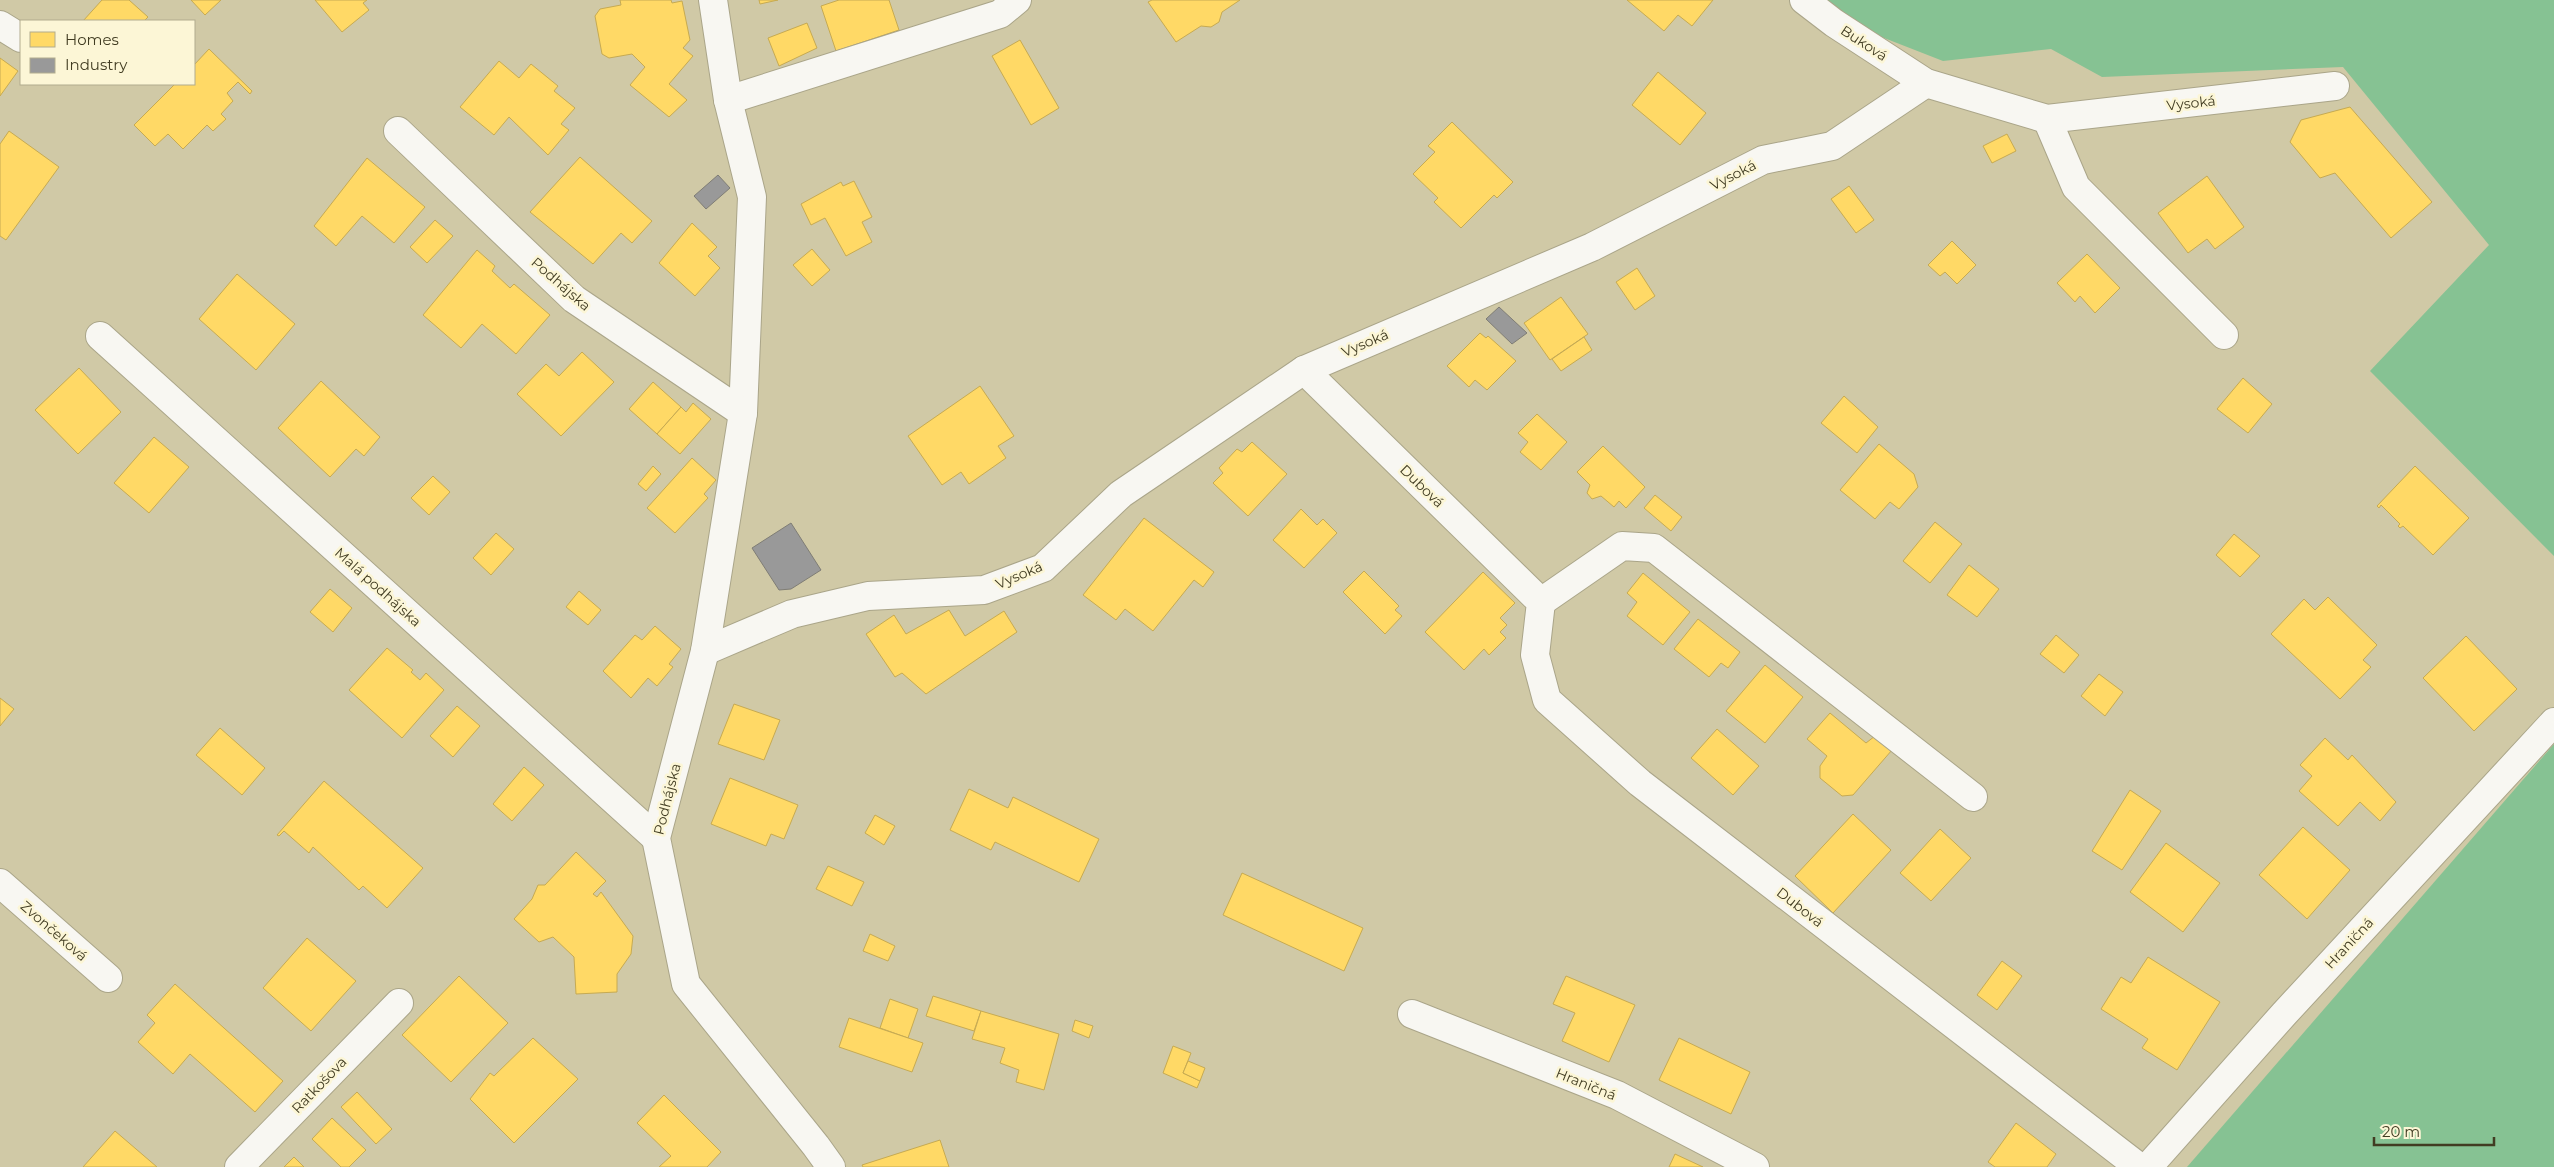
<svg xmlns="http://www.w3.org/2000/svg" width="2554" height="1167" viewBox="0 0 2554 1167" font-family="Montserrat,sans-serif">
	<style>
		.forest { fill: #86c293 }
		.homes { fill: #ffd966; stroke: #c6aa52 }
		.industry { fill: #999; stroke: #7f7d75 }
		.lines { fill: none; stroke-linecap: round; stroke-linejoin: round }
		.minor-casing { stroke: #aaa589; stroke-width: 30 }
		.minor { stroke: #f8f7f2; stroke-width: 28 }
		.labels { text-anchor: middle; stroke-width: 5; stroke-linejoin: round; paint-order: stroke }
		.street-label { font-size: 14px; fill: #413c22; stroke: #fcf6d6 }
	</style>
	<rect width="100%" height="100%" fill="#d0c9a6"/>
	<g class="forest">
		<polygon points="1820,0 2554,0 2554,556 2370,371 2489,245 2343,67 2102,77 2051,49 1943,61 1856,27"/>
		<polygon points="2554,744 2554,1167 2187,1167"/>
	</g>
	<g class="homes">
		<polygon points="102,0 129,0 148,17 144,21 83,21"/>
		<polygon points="191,0 221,0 205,15"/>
		<polygon points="315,0 367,0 363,3 369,10 342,32"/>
		<polygon points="620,0 671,0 672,3 682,1 690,40 683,48 693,56 669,84 687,100 669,117 630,85 645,67 632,54 609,58 602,54 595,16 600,9 621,5"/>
		<polygon points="759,0 778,0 760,4"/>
		<polygon points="839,0 889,0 899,30 836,51 821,6"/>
		<polygon points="1152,0 1240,0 1222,12 1219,22 1211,27 1201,26 1176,42 1148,2"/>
		<polygon points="1627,0 1713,0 1692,26 1678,15 1664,31"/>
		<polygon points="807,23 817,48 779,66 768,38"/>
		<polygon points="1020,40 1059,108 1031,125 992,56"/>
		<polygon points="209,49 252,91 250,94 238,82 227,93 233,101 221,114 226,119 213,131 207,125 183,149 168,134 155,146 134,125 175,84 194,84 194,65"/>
		<polygon points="0,58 18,71 0,96"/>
		<polygon points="499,61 519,78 531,64 558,86 554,91 575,108 561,124 569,130 548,155 509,117 494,135 460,107"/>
		<polygon points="1658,72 1706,113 1680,145 1632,105"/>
		<polygon points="2350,107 2432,202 2391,238 2335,173 2320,178 2290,142 2301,120"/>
		<polygon points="1452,122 1513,182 1497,198 1494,195 1461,228 1434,202 1438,198 1413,174 1435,152 1428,146"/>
		<polygon points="9,131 59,167 6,240 0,236 0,144"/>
		<polygon points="2007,134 2016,151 1992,163 1983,146"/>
		<polygon points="580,157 652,221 632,243 621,233 593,264 530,212"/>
		<polygon points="367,158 425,207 394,243 362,216 336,246 314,226"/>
		<polygon points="2207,176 2244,227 2215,249 2207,239 2188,253 2158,213"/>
		<polygon points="854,181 872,217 862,222 872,242 846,256 825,218 811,225 801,204 841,182 843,186"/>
		<polygon points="1849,186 1874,220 1856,233 1831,199"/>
		<polygon points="435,220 453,236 427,263 410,247"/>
		<polygon points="692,223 717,247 708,256 720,268 695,296 659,263"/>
		<polygon points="1952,241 1976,265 1957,284 1945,272 1940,276 1928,265"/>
		<polygon points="812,249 830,270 812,286 793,265"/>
		<polygon points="477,250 495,266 492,271 510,288 514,284 550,315 516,354 482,324 461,348 423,315"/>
		<polygon points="2087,254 2120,288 2095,313 2080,296 2075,302 2057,283"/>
		<polygon points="1637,268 1655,296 1635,310 1616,282"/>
		<polygon points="237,274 295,324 256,370 199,319"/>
		<polygon points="1561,297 1588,334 1550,360 1524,323"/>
		<polygon points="1480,333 1486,338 1488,336 1516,361 1487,390 1475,380 1469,387 1447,366"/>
		<polygon points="1584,337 1592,350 1561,371 1552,359"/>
		<polygon points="582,352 614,382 561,436 517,394 546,364 559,376"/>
		<polygon points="79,368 121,412 78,454 35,410"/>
		<polygon points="2243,378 2272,404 2248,433 2217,409"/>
		<polygon points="321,381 380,437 364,456 356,449 330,477 278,428"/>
		<polygon points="653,382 681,407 657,434 629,409"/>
		<polygon points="980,386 1014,436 998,446 1006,458 969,484 961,472 942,485 908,436"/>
		<polygon points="1844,396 1878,427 1857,453 1821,423"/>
		<polygon points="693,403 711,419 680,454 657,434 681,407 686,412"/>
		<polygon points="1537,414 1567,442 1541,470 1520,452 1528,442 1518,433"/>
		<polygon points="154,437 189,467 149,513 114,483"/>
		<polygon points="1252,442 1287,474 1248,516 1213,483 1223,473 1219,468 1237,449 1242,452"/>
		<polygon points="1879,444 1914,474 1918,487 1899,509 1890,502 1875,519 1840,490"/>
		<polygon points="1603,446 1645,487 1626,508 1619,501 1614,507 1601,496 1592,499 1587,493 1590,485 1577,472"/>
		<polygon points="692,458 716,480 704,494 708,498 675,533 647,508"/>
		<polygon points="653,466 661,474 646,491 638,484"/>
		<polygon points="2415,466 2469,518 2433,555 2403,526 2400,528 2398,526 2400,524 2381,505 2379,508 2377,506"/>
		<polygon points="433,476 450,492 429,515 411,498"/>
		<polygon points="1655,495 1682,517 1671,531 1644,508"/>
		<polygon points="1301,509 1317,525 1323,519 1337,533 1304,568 1273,540"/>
		<polygon points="1144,518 1214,572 1203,587 1194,580 1153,631 1125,609 1116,620 1083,595"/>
		<polygon points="1935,522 1962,544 1930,583 1903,561"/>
		<polygon points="496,533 514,549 491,575 473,558"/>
		<polygon points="2234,534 2260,556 2240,577 2216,555"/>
		<polygon points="1969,565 1999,589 1977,617 1947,595"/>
		<polygon points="1364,571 1399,606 1395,610 1402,616 1385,634 1343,592"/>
		<polygon points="1483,572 1515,603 1500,618 1507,625 1500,632 1506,638 1489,655 1484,649 1464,670 1425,632"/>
		<polygon points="1643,573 1690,612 1663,645 1627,616 1637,602 1627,593"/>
		<polygon points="330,589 352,608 333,632 310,612"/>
		<polygon points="579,591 601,610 588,625 566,607"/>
		<polygon points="2328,597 2377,645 2363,660 2371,667 2340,699 2271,634 2304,599 2315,610"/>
		<polygon points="949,610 965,636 1004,611 1017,632 926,694 902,673 895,677 866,634 894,615 906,634"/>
		<polygon points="1698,619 1740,652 1728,668 1721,663 1709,677 1674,649"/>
		<polygon points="655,626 681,649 669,664 673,667 657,686 648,678 631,698 603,671 635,635 642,640"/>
		<polygon points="2056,635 2079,655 2064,673 2040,654"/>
		<polygon points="2466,636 2517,689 2474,731 2423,678"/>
		<polygon points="387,648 413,670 411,672 420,680 426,673 444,690 402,738 349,690"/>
		<polygon points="1765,665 1803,697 1765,743 1726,711"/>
		<polygon points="2099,674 2123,692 2105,716 2081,696"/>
		<polygon points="0,698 14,709 0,726"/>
		<polygon points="734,704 780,720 764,760 718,744"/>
		<polygon points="457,706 480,726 453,757 430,736"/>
		<polygon points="1830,713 1866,743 1875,736 1892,750 1853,795 1842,796 1820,778 1820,766 1827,756 1807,739"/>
		<polygon points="220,728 265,768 242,795 196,755"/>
		<polygon points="1717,729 1759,766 1733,795 1691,758"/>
		<polygon points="2325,738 2348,760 2352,755 2396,802 2380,821 2360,802 2338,826 2299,791 2312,776 2300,765"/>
		<polygon points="524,767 544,785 512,821 493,804"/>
		<polygon points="730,778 798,805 784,839 771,834 766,846 711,824"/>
		<polygon points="324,781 423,868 387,908 363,886 359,890 313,847 309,853 284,831 279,836 277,835"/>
		<polygon points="969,789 1008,808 1013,797 1099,839 1079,882 995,842 991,850 950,830"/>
		<polygon points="2130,790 2161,811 2122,870 2092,851"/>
		<polygon points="1853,814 1891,850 1833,913 1795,876"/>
		<polygon points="875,815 895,826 884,845 865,833"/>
		<polygon points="2303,827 2350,870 2307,919 2259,875"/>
		<polygon points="1940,829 1971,858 1931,901 1900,873"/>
		<polygon points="2166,843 2220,883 2183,932 2130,892"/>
		<polygon points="576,852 606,881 593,894 597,897 601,892 633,936 631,954 617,974 617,992 576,994 574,957 553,937 539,942 514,919 532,899 538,885 545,885"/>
		<polygon points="828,866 864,882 852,906 816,889"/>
		<polygon points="1242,873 1363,928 1344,971 1223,915"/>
		<polygon points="870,934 895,946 888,961 863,951"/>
		<polygon points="307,938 356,981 311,1031 263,988"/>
		<polygon points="2148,957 2220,1002 2177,1070 2142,1048 2148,1039 2101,1009 2121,977 2131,983"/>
		<polygon points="2002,961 2022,976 1997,1010 1977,995"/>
		<polygon points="459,976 508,1023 451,1082 402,1035"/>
		<polygon points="1566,976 1635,1005 1609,1062 1562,1041 1575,1013 1553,1004"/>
		<polygon points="175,984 283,1081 255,1112 190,1054 173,1074 138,1042 155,1023 147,1015"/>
		<polygon points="933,996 981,1011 974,1031 926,1016"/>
		<polygon points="890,999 918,1009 908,1038 880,1028"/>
		<polygon points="981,1011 1059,1034 1044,1090 1016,1082 1019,1070 1000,1063 1005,1048 972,1039"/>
		<polygon points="849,1018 923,1043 912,1072 839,1047"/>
		<polygon points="1075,1020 1093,1026 1089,1038 1072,1031"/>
		<polygon points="533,1038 578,1079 514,1143 470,1099 490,1073 494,1076"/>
		<polygon points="1679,1038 1750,1072 1731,1114 1659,1080"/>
		<polygon points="1173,1046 1191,1053 1183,1073 1200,1081 1197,1088 1163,1073"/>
		<polygon points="1188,1061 1205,1068 1200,1081 1183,1073"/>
		<polygon points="357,1092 392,1129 376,1144 341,1107"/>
		<polygon points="664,1095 721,1152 707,1167 659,1167 671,1156 637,1123"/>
		<polygon points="332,1118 366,1150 349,1167 341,1167 312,1139"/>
		<polygon points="2016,1123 2056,1154 2047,1167 1995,1167 1988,1162"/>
		<polygon points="115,1131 157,1167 83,1167"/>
		<polygon points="940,1140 949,1167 863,1167 862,1165"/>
		<polygon points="1675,1154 1703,1167 1669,1167"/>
		<polygon points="294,1157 304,1167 284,1167"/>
	</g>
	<g class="industry">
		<polygon points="718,175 730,188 706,209 694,196"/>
		<polygon points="1499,307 1527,333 1512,344 1486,319"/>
		<polygon points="791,523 821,570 791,589 779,590 752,548"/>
	</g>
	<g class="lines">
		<defs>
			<g id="minor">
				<polyline points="713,0 728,100 752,197 743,413 705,651 656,838 686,984 816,1146 831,1167"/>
				<polyline points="1804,0 1834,23 1926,83 2047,119 2335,86"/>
				<polyline points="0,25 21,38"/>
				<polyline points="728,100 1000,14 1017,0"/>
				<polyline points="2047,119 2076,187 2224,335"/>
				<polyline points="398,131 574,299 743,413"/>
				<polyline points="100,336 656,838"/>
				<polyline points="1304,370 1541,602 1535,655 1547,700 1640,783 2139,1167"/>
				<polyline points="1541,602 1622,546 1654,548 1973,797"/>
				<polyline points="705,651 792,614 868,596 984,590 1043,568 1121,494 1304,370 1592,247 1763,160 1832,146 1926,83"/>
				<polyline points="0,883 108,978"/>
				<polyline points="1412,1014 1617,1095 1755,1167"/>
				<polyline points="239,1167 399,1003"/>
				<polyline points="2148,1167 2284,1014 2554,722"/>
			</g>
		</defs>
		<use href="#minor" class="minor-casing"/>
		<use href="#minor" class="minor"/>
	</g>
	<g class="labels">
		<g class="street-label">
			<text transform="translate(1864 43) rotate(33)" y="5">Buková</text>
			<text transform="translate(2191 103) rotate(-6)" y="5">Vysoká</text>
			<text transform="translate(1733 175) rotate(-27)" y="5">Vysoká</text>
			<text transform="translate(561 284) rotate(41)" y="5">Podhájska</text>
			<text transform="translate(1365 343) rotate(-23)" y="5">Vysoká</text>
			<text transform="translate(1422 486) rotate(44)" y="5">Dubová</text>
			<text transform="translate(1019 575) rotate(-23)" y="5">Vysoká</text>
			<text transform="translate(378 587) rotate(42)" y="5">Malá podhájska</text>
			<text transform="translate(667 799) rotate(-76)" y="5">Podhájska</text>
			<text transform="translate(1800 907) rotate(38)" y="5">Dubová</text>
			<text transform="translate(54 931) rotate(41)" y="5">Zvončeková</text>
			<text transform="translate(2349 943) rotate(-47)" y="5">Hraničná</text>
			<text transform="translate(1586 1084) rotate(22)" y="5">Hraničná</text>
			<text transform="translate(319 1085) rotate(-46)" y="5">Ratkošova</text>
		</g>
	</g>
	<rect x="20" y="20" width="175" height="65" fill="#fcf6d6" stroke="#b1ac8e"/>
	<rect x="30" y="32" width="25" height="15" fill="#ffd966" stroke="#b1ac8e"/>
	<text x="65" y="45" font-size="15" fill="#413c22">Homes</text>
	<rect x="30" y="58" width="25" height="15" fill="#999999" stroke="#b1ac8e"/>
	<text x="65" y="70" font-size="15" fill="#413c22">Industry</text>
	<path d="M2374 1137v8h120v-8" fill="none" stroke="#413c22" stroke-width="2.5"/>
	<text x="2382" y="1137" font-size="15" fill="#413c22" stroke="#fcf6d6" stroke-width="4" paint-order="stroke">20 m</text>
</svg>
